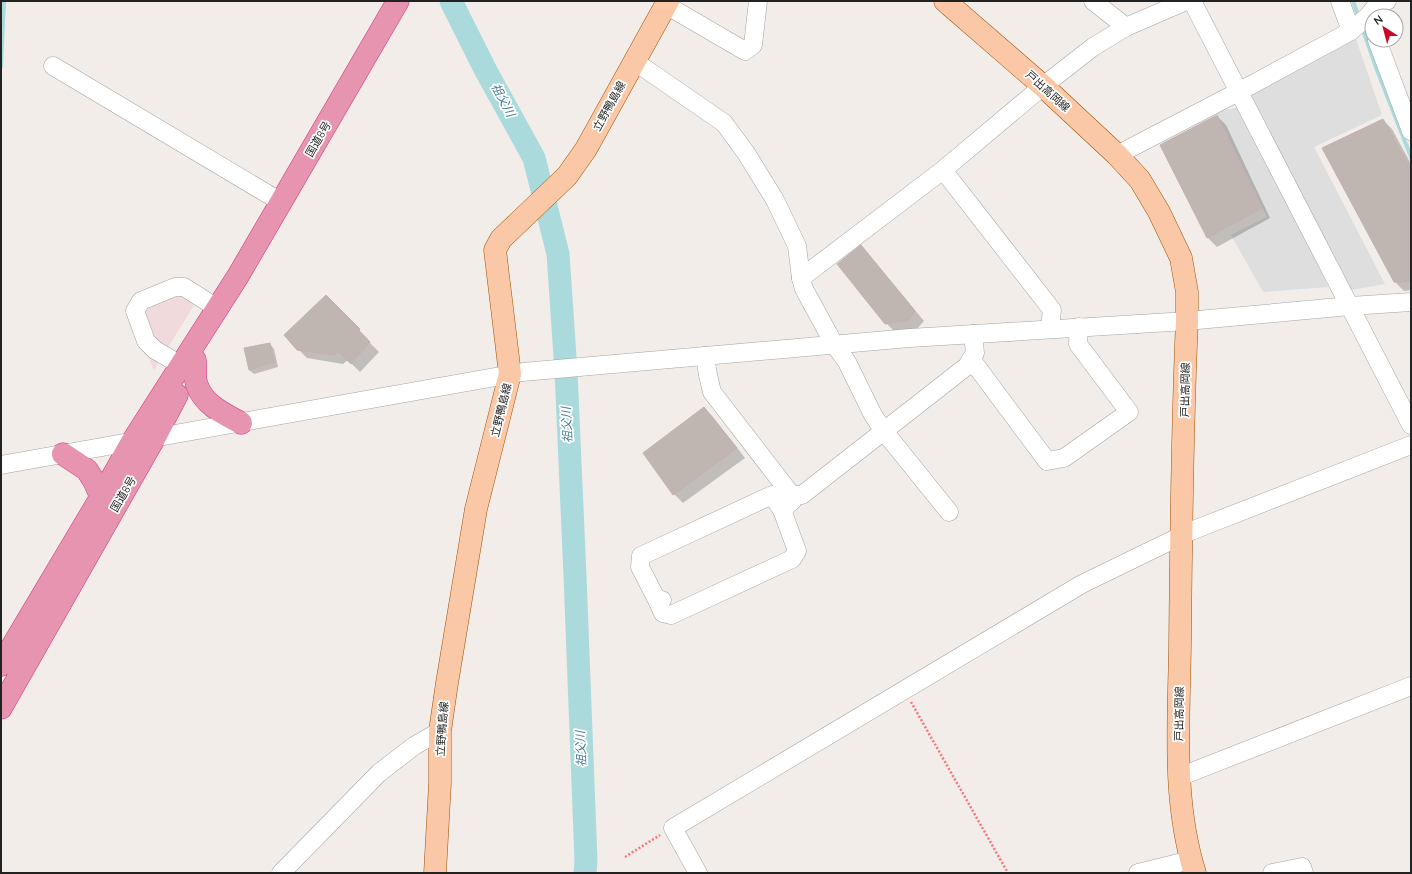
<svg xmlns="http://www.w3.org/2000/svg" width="1412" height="874" viewBox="0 0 1412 874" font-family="Quicksand,'Noto Sans JP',sans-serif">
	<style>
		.commercial { fill: #f1dadc }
		.parking { fill: #dedede }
		.shadow { fill: #0003 }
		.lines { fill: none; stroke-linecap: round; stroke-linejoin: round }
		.stream { stroke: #abdadd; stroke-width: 4 }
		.river { stroke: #abdadd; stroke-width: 23 }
		.building { fill: #bfb6b2; stroke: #c3b2ac }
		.minor-casing { stroke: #a3a3a3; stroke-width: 19 }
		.major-casing { stroke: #9b5104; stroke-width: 23 }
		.highway-casing { stroke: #d72f83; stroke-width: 23 }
		.path { stroke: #f6767d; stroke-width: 2.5; stroke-dasharray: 2 2; stroke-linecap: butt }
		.minor { stroke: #fff; stroke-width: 18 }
		.major { stroke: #fac8a6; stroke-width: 22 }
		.highway { stroke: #e694b0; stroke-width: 22 }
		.labels { text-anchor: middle; stroke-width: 3.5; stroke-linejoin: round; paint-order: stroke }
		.street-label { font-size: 11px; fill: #222; stroke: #fff }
		.water-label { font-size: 12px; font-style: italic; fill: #477c98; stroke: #fff }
	</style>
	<rect width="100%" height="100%" fill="#f2ede9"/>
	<polygon class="commercial" points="177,279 201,294 154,370 126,306"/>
	<g class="parking">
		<polygon points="1355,36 1382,115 1314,147 1385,284 1351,290 1252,97 1253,89"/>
		<polygon points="1243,107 1328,287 1263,292 1231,235 1267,217 1215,111"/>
	</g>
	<g class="shadow">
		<polygon points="1217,116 1226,125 1270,218 1217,247 1208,238 1161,145"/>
		<polygon points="1383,120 1392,129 1411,164 1411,290 1404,291 1395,282"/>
		<polygon points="861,247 870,256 924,321 918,328 895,332 886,323"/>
		<polygon points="326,297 368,339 368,341 379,352 360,372 348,360 343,364 307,358 298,349"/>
		<polygon points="270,344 274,349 278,367 254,374 249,370"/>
		<polygon points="704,408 713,417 745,458 683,503 674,494 644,453"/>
	</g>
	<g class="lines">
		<g class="stream">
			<polyline points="1353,1 1359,18"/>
			<polyline points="1362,27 1377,70 1411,157"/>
			<polyline points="1,67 4,1"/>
		</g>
		<polyline class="river" points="451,1 486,71 534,158 558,254 566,371 575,576 586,861 585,873"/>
	</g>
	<g class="building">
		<polygon points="1217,115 1262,208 1207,238 1160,145"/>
		<polygon points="1383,119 1411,170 1411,281 1394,282 1322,148"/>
		<polygon points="861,245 915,311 909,320 885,324 837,264"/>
		<polygon points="326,295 360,329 359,331 370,342 351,364 338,351 334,355 297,350 284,335"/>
		<polygon points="270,343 274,362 249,370 244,348"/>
		<polygon points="704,407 737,448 673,495 643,453"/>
	</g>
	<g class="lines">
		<defs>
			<g id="minor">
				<polyline points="1093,1 1126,27"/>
				<polyline points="1192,1 1411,425"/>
				<polyline points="1340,1 1351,31"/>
				<polyline points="666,5 745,51 753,45 758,1"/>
				<polyline points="1377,40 1411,131"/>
				<polyline points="634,61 724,123 746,153 775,200 797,246 801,278 804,289 834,344 847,362 873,415 883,430 949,512"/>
				<polyline points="53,66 281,202"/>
				<polyline points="1117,155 1240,91 1351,31 1368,16 1377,5 1387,1"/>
				<polyline points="943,170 1052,310 1050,328"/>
				<polyline points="801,278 943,170 1043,86 1093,47 1126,27 1186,1"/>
				<polyline points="705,356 708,375 712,392 790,493 795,495 802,495 967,366 975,353 973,334"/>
				<polyline points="971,359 1047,461 1064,458 1129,412 1078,344 1079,327"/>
				<polyline points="181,365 155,350 146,341 135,311 141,301 175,287 184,287 217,308"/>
				<polyline points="1,465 523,372 910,338 1187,321 1350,306 1411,302"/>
				<polyline points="662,600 658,602 640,567 641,556 772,495 782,510 793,500 795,495"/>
				<polyline points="658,602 663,613 671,615 792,559 797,551 782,510"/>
				<polyline points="1179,777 1411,686"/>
				<polyline points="281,873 379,773 414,746 440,731"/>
				<polyline points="698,873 673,828 1082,584 1191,531 1411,445"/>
				<polyline points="1138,873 1191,860"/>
				<polyline points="1272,873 1302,867 1304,873"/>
			</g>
			<g id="major">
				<path d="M945,1L1043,86L1117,155L1140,180L1159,212L1181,258L1187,292V321C1182,429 1181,537 1180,645C1179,721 1172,800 1195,873"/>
				<polyline points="435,873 440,783 440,731 447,683 476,509 510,374 495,250 501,239 567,176 586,149 668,1"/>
			</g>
			<g id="highway">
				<path d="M195,360C196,368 194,378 197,385C204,405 224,414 241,423"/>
				<polyline points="63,454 87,470 94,481 101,497"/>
				<polyline points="1,665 101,497 132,442 238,276 398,1"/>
				<polyline points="1,708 155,437 177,395"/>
			</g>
		</defs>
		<use href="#minor" class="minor-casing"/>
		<use href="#major" class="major-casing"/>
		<use href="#highway" class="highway-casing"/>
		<g class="path">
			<polyline points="911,702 1008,873"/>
			<polyline points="625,857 660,835"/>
		</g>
		<use href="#minor" class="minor"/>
		<use href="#major" class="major"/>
		<use href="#highway" class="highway"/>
	</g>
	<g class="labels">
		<g class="street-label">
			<text transform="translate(1048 91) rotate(42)" y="4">戸出高岡線</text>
			<text transform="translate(609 106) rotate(-61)" y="4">立野鴨島線</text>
			<text transform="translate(318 139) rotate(-60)" y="4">国道8号</text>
			<text transform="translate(1185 390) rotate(-89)" y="4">戸出高岡線</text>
			<text transform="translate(501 410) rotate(-76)" y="4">立野鴨島線</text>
			<text transform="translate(123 494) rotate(-60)" y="4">国道8号</text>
			<text transform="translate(1179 714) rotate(-89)" y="4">戸出高岡線</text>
			<text transform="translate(442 729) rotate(-86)" y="4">立野鴨島線</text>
		</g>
		<g class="water-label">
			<text transform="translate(503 100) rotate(62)" y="4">祖父川</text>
			<text transform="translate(567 425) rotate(-93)" y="4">祖父川</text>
			<text transform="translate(581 749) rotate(-92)" y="4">祖父川</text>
		</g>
	</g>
	<rect width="1412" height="874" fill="none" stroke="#222222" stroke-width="4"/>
	<g transform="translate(1384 28) rotate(324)"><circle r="19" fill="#ffffff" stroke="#a7a7a7"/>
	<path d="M0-3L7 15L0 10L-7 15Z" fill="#ce0626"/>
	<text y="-6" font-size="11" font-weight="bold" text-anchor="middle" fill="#222222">N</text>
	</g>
</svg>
